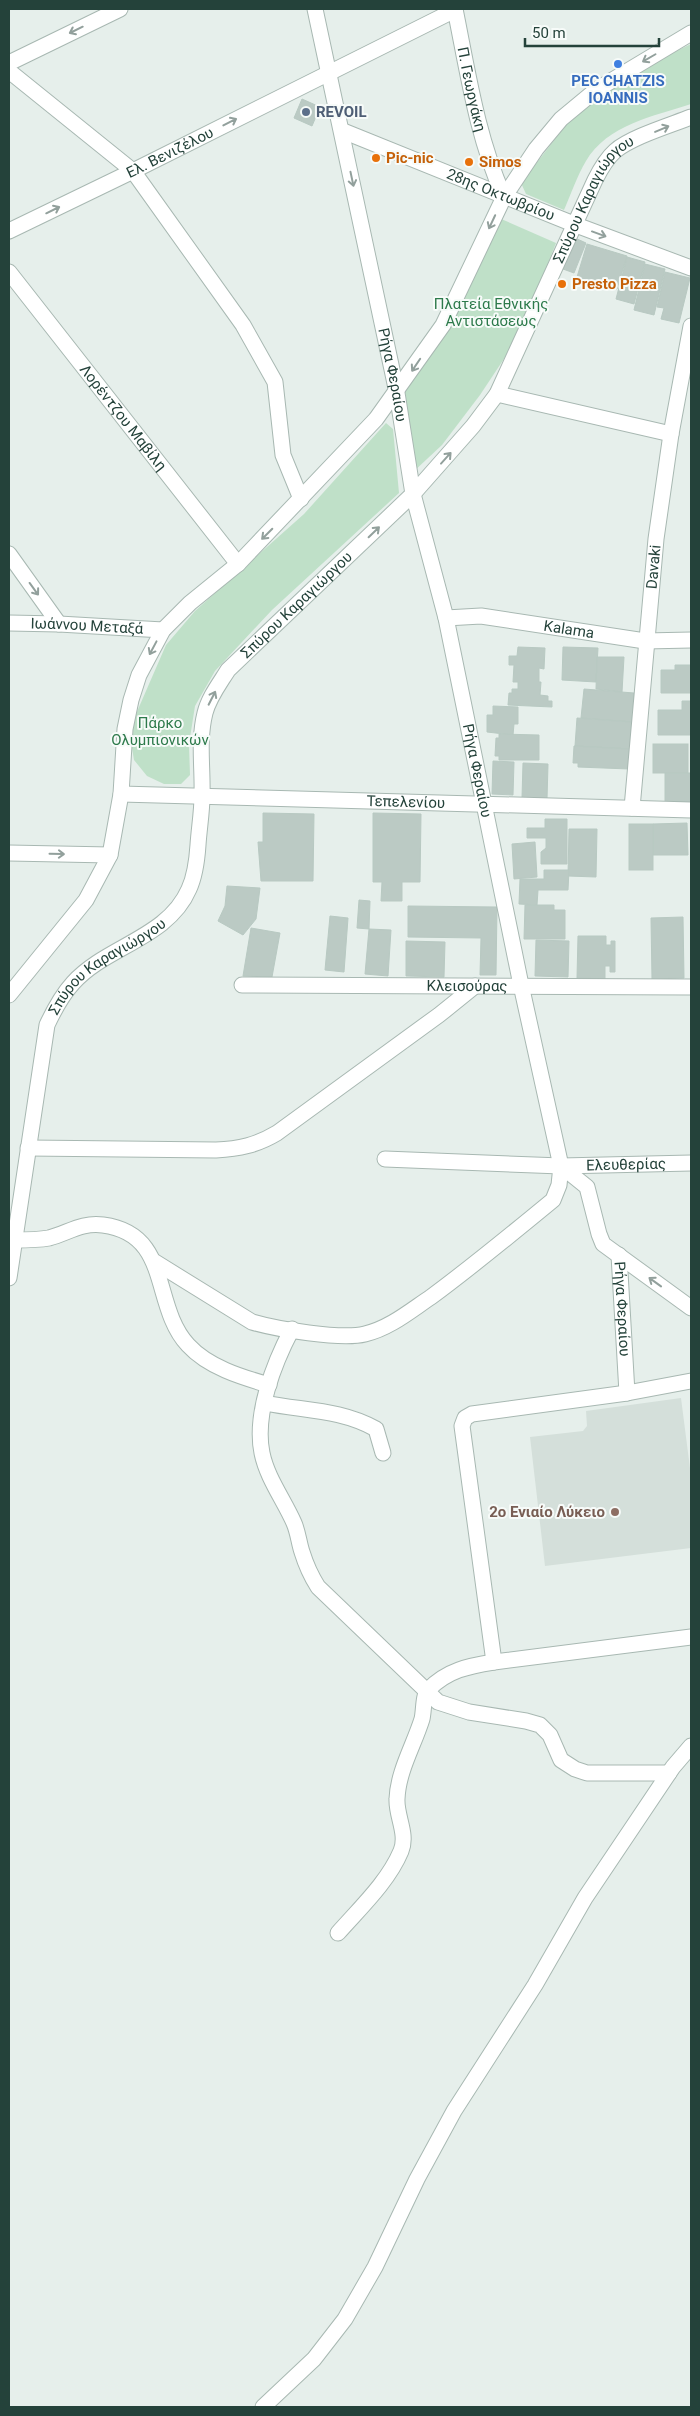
<svg xmlns="http://www.w3.org/2000/svg" width="700" height="2416" viewBox="0 0 700 2416" font-family="Roboto,sans-serif">
	<style>
		.built { fill: #d4dfda }
		.green { fill: #bfe0c8 }
		.building { fill: #bbcac4; stroke: #b8c9c2 }
		.lines { fill: none; stroke-linecap: round; stroke-linejoin: round }
		.minor-casing { stroke: #a8b8b2; stroke-width: 17 }
		.minor { stroke: #fff; stroke-width: 15 }
		.oneway { stroke: #92a09c }
		.shop-dot { fill: #3f7fe0; stroke: #f7fbf9; stroke-width: 2 }
		.service-dot { fill: #5c6f8a; stroke: #f7fbf9; stroke-width: 2 }
		.food-dot { fill: #e8710a; stroke: #f7fbf9; stroke-width: 2 }
		.education-dot { fill: #8d6e63; stroke: #f7fbf9; stroke-width: 2 }
		.labels { text-anchor: middle; stroke-width: 4; stroke-linejoin: round; paint-order: stroke }
		.shop-label { font-size: 15px; font-weight: bold; fill: #366cbe; stroke: #f7fbf9 }
		.street-label { font-size: 15px; fill: #24423a; stroke: #f7fbf9 }
		.service-label { font-size: 15px; font-weight: bold; fill: #4e5e75; stroke: #f7fbf9; text-anchor: start }
		.food-label { font-size: 15px; font-weight: bold; fill: #c56008; stroke: #f7fbf9; text-anchor: start }
		.park-label { font-size: 15px; fill: #2d7a4b; stroke: #f7fbf9 }
		.education-label { font-size: 15px; font-weight: bold; fill: #785e54; stroke: #f7fbf9; text-anchor: end }
	</style>
	<rect width="100%" height="100%" fill="#e6efeb"/>
	<polygon class="built" points="681,1398 691,1476 691,1548 545,1566 530,1437 583,1431 587,1426 586,1411"/>
	<g class="green">
		<path d="M691,44V104C654,116 607,125 586,161C577,176 571,194 564,210L526,194L521,183L569,121L620,82L662,58Z"/>
		<polygon points="499,218 556,243 521,333 480,395 442,445 412,473 400,389"/>
		<polygon points="386,423 393,429 399,493 272,610 215,671 195,706 189,744 190,775 181,784 164,784 147,776 134,760 129,730 166,645 195,611 304,514"/>
	</g>
	<g class="building">
		<polygon points="302,99 320,107 312,126 294,118"/>
		<polygon points="575,238 586,243 574,273 563,269"/>
		<polygon points="587,244 627,256 617,289 577,277"/>
		<polygon points="627,257 645,262 634,304 616,299"/>
		<polygon points="645,264 665,269 654,315 634,310"/>
		<polygon points="665,272 690,278 679,323 661,319 664,308 657,307"/>
		<polygon points="518,647 545,648 544,669 539,668 539,682 541,682 540,695 548,696 548,701 552,701 552,707 508,705 509,693 512,693 512,689 518,689 518,682 513,682 514,665 509,665 509,656 517,656"/>
		<polygon points="563,647 598,648 596,682 562,680"/>
		<polygon points="597,657 624,657 622,692 596,689"/>
		<polygon points="675,665 691,665 691,693 661,693 661,670 675,670"/>
		<polygon points="584,689 634,693 632,722 581,718"/>
		<polygon points="682,701 691,701 691,735 658,735 658,710 682,710"/>
		<polygon points="493,706 518,707 518,724 514,724 513,735 487,732 487,715 493,715"/>
		<polygon points="577,718 632,722 630,749 575,746"/>
		<polygon points="499,734 539,735 539,760 499,760 499,756 495,756 496,738 499,738"/>
		<rect x="653" y="744" width="35" height="29"/>
		<polygon points="574,746 630,749 629,769 578,767 578,763 573,763"/>
		<polygon points="493,761 514,762 513,795 492,794"/>
		<polygon points="523,763 548,764 547,799 522,798"/>
		<rect x="665" y="773" width="26" height="32"/>
		<polygon points="263,813 314,814 313,881 261,881 258,842 263,842"/>
		<polygon points="373,813 421,814 420,882 402,882 402,901 381,901 382,882 373,882"/>
		<polygon points="545,819 567,819 567,864 541,864 541,852 546,848 546,838 527,838 527,828 545,828"/>
		<polygon points="687,823 688,855 653,855 653,824"/>
		<rect x="629" y="824" width="24" height="46"/>
		<polygon points="569,829 597,829 596,877 568,876"/>
		<polygon points="535,842 537,877 514,879 512,844"/>
		<polygon points="544,870 569,870 568,890 538,890 537,905 519,904 520,879 544,879"/>
		<polygon points="227,886 260,888 256,919 243,935 218,921 225,906"/>
		<polygon points="359,900 370,901 369,929 357,928"/>
		<polygon points="525,905 554,905 554,910 565,910 565,939 524,939"/>
		<polygon points="408,906 497,907 496,975 480,975 481,938 408,937"/>
		<polygon points="330,916 348,918 344,972 325,970"/>
		<polygon points="683,917 684,978 652,979 651,918"/>
		<polygon points="251,928 280,933 272,977 243,976"/>
		<polygon points="369,929 391,930 388,976 365,974"/>
		<polygon points="578,936 606,936 606,945 611,945 611,941 615,941 615,972 610,972 610,966 605,966 605,979 577,978"/>
		<polygon points="536,940 569,941 568,977 535,976"/>
		<polygon points="406,941 445,942 444,977 406,976"/>
	</g>
	<g class="lines">
		<defs>
			<g id="minor">
				<path id="s1" d="M315,9L397,393L413,494L446,618L521,985L561,1166L587,1187L599,1234L603,1244L691,1308"/>
				<path id="s2" d="M455,9C468,73 477,137 504,197"/>
				<polyline points="9,63 120,9"/>
				<polyline points="9,71 133,171 243,325 275,382 283,455 301,499"/>
				<path id="s3" d="M343,131L576,225L691,268"/>
				<path id="s4" d="M9,231L133,171L455,10"/>
				<path id="s5" d="M9,272L238,564"/>
				<polyline points="497,394 671,434"/>
				<polyline points="9,554 59,624"/>
				<path id="s6" d="M446,618L481,616L645,641L691,640"/>
				<path id="s7" d="M9,623L59,624L163,630"/>
				<path id="s8" d="M121,794L691,810"/>
				<path id="s9" d="M632,808L656,539L671,434L691,326"/>
				<polyline points="9,853 110,855"/>
				<path id="s10" d="M242,985L691,987"/>
				<polyline points="9,995 86,900 110,855 121,794 125,729 131,700 139,675 163,630 190,603 238,564 376,419 443,325 504,197 536,149 561,119 596,90 691,33"/>
				<path d="M28,1148L216,1150C239,1149 257,1145 277,1133L439,1015L475,986"/>
				<path id="s11" d="M561,1166L691,1163"/>
				<path d="M14,1240C26,1240 38,1240 49,1238C68,1233 82,1222 103,1225C172,1234 151,1305 188,1345C208,1367 241,1377 269,1385"/>
				<path id="s12" d="M619,1255L627,1393"/>
				<path d="M155,1262L252,1322C276,1329 341,1340 365,1334C390,1328 410,1311 431,1297C473,1266 513,1233 553,1200L559,1185L561,1166L385,1159"/>
				<path id="s13" d="M9,1278L47,1025C54,1010 62,995 73,983C106,946 168,938 189,889C195,876 197,860 198,845C199,829 202,812 202,796C203,768 198,741 205,713C209,697 220,683 228,670L413,494L473,426L497,394L595,180C600,170 606,159 615,151C631,137 671,125 691,117"/>
				<path d="M292,1329C274,1363 254,1414 262,1453C267,1478 284,1500 294,1523C298,1532 299,1543 302,1552C306,1565 311,1576 318,1587L438,1702L469,1712L526,1721L540,1725L550,1735L561,1760L575,1769L587,1773H669"/>
				<path d="M265,1403C304,1411 340,1409 376,1429L383,1453"/>
				<polyline points="494,1662 462,1426 465,1418 472,1414 627,1393 691,1381"/>
				<path d="M338,1933C360,1908 388,1882 401,1851C408,1834 396,1816 397,1799C398,1771 414,1745 422,1719C424,1711 423,1695 428,1690C447,1670 469,1666 494,1662L691,1637"/>
				<polyline points="263,2407 314,2359 345,2319 375,2267 417,2179 454,2111 535,1985 585,1898 673,1767 691,1746"/>
			</g>
		</defs>
		<use href="#minor" class="minor-casing"/>
		<use href="#minor" class="minor"/>
	</g>
	<defs><path id="oneway-shaft" d="M-6 0H5M1.5-3L5.5 0L1.5 3" fill="none" stroke-width="1.6" stroke-linecap="round" stroke-linejoin="round" transform="scale(1.25)"/></defs>
	<g class="oneway">
		<use href="#oneway-shaft" transform="translate(76 30) rotate(154)"/>
		<use href="#oneway-shaft" transform="translate(649 58) rotate(150)"/>
		<use href="#oneway-shaft" transform="translate(230 122) rotate(-27)"/>
		<use href="#oneway-shaft" transform="translate(662 129) rotate(-23)"/>
		<use href="#oneway-shaft" transform="translate(352 179) rotate(78)"/>
		<use href="#oneway-shaft" transform="translate(53 210) rotate(-26)"/>
		<use href="#oneway-shaft" transform="translate(492 222) rotate(115)"/>
		<use href="#oneway-shaft" transform="translate(599 234) rotate(20)"/>
		<use href="#oneway-shaft" transform="translate(416 365) rotate(124)"/>
		<use href="#oneway-shaft" transform="translate(446 458) rotate(-48)"/>
		<use href="#oneway-shaft" transform="translate(374 532) rotate(-44)"/>
		<use href="#oneway-shaft" transform="translate(267 534) rotate(135)"/>
		<use href="#oneway-shaft" transform="translate(34 589) rotate(54)"/>
		<use href="#oneway-shaft" transform="translate(153 648) rotate(118)"/>
		<use href="#oneway-shaft" transform="translate(212 698) rotate(-63)"/>
		<use href="#oneway-shaft" transform="translate(57 854) rotate(1)"/>
		<use href="#oneway-shaft" transform="translate(655 1282) rotate(-144)"/>
	</g>
	<circle class="shop-dot" cx="618" cy="64" r="5"/>
	<circle class="service-dot" cx="306" cy="112" r="5"/>
	<g class="food-dot">
		<circle cx="376" cy="158" r="5"/>
		<circle cx="469" cy="162" r="5"/>
		<circle cx="562" cy="284" r="5"/>
	</g>
	<circle class="education-dot" cx="615" cy="1512" r="5"/>
	<g class="labels">
		<g class="shop-label">
			<text x="618" y="86">PEC CHATZIS<tspan x="618" dy="17">IOANNIS</tspan></text>
		</g>
		<g class="street-label">
			<text dy="5" stroke="none"><textPath href="#s2" startOffset="82">Π. Γεωργάκη</textPath></text>
			<text dy="5" stroke="none"><textPath href="#s4" startOffset="179">Ελ. Βενιζέλου</textPath></text>
			<text dy="5" stroke="none"><textPath href="#s3" startOffset="170">28ης Οκτωβρίου</textPath></text>
			<text dy="5" stroke="none"><textPath href="#s13" startOffset="1288">Σπύρου Καραγιώργου</textPath></text>
			<text dy="5" stroke="none"><textPath href="#s1" startOffset="374">Ρήγα Φεραίου</textPath></text>
			<text dy="5" stroke="none"><textPath href="#s5" startOffset="185">Λορέντζου Μαβίλη</textPath></text>
			<text dy="5" stroke="none"><textPath href="#s9" startOffset="242">Davaki</textPath></text>
			<text dy="5" stroke="none"><textPath href="#s13" startOffset="778">Σπύρου Καραγιώργου</textPath></text>
			<text dy="5" stroke="none"><textPath href="#s7" startOffset="78">Ιωάννου Μεταξά</textPath></text>
			<text dy="5" stroke="none"><textPath href="#s6" startOffset="124">Kalama</textPath></text>
			<text dy="5" stroke="none"><textPath href="#s1" startOffset="779">Ρήγα Φεραίου</textPath></text>
			<text dy="5" stroke="none"><textPath href="#s8" startOffset="285">Τεπελενίου</textPath></text>
			<text dy="5" stroke="none"><textPath href="#s13" startOffset="342">Σπύρου Καραγιώργου</textPath></text>
			<text dy="5" stroke="none"><textPath href="#s10" startOffset="225">Κλεισούρας</textPath></text>
			<text dy="5" stroke="none"><textPath href="#s11" startOffset="65">Ελευθερίας</textPath></text>
			<text dy="5" stroke="none"><textPath href="#s12" startOffset="54">Ρήγα Φεραίου</textPath></text>
		</g>
		<g class="service-label">
			<text x="316" y="117">REVOIL</text>
		</g>
		<g class="food-label">
			<text x="386" y="163">Pic-nic</text>
			<text x="479" y="167">Simos</text>
			<text x="572" y="289">Presto Pizza</text>
		</g>
		<g class="park-label">
			<text x="491" y="309">Πλατεία Εθνικής<tspan x="491" dy="17">Αντιστάσεως</tspan></text>
			<text x="160" y="728">Πάρκο<tspan x="160" dy="17">Ολυμπιονικών</tspan></text>
		</g>
		<g class="education-label">
			<text x="605" y="1517">2ο Ενιαίο Λύκειο</text>
		</g>
	</g>
	<rect width="700" height="2416" fill="none" stroke="#24423a" stroke-width="20"/>
	<path d="M525 38v8h134v-8" fill="none" stroke="#24423a" stroke-width="2.5"/>
	<text x="532" y="38" font-size="15" fill="#24423a" stroke="#f7fbf9" stroke-width="4" paint-order="stroke">50 m</text>
</svg>
